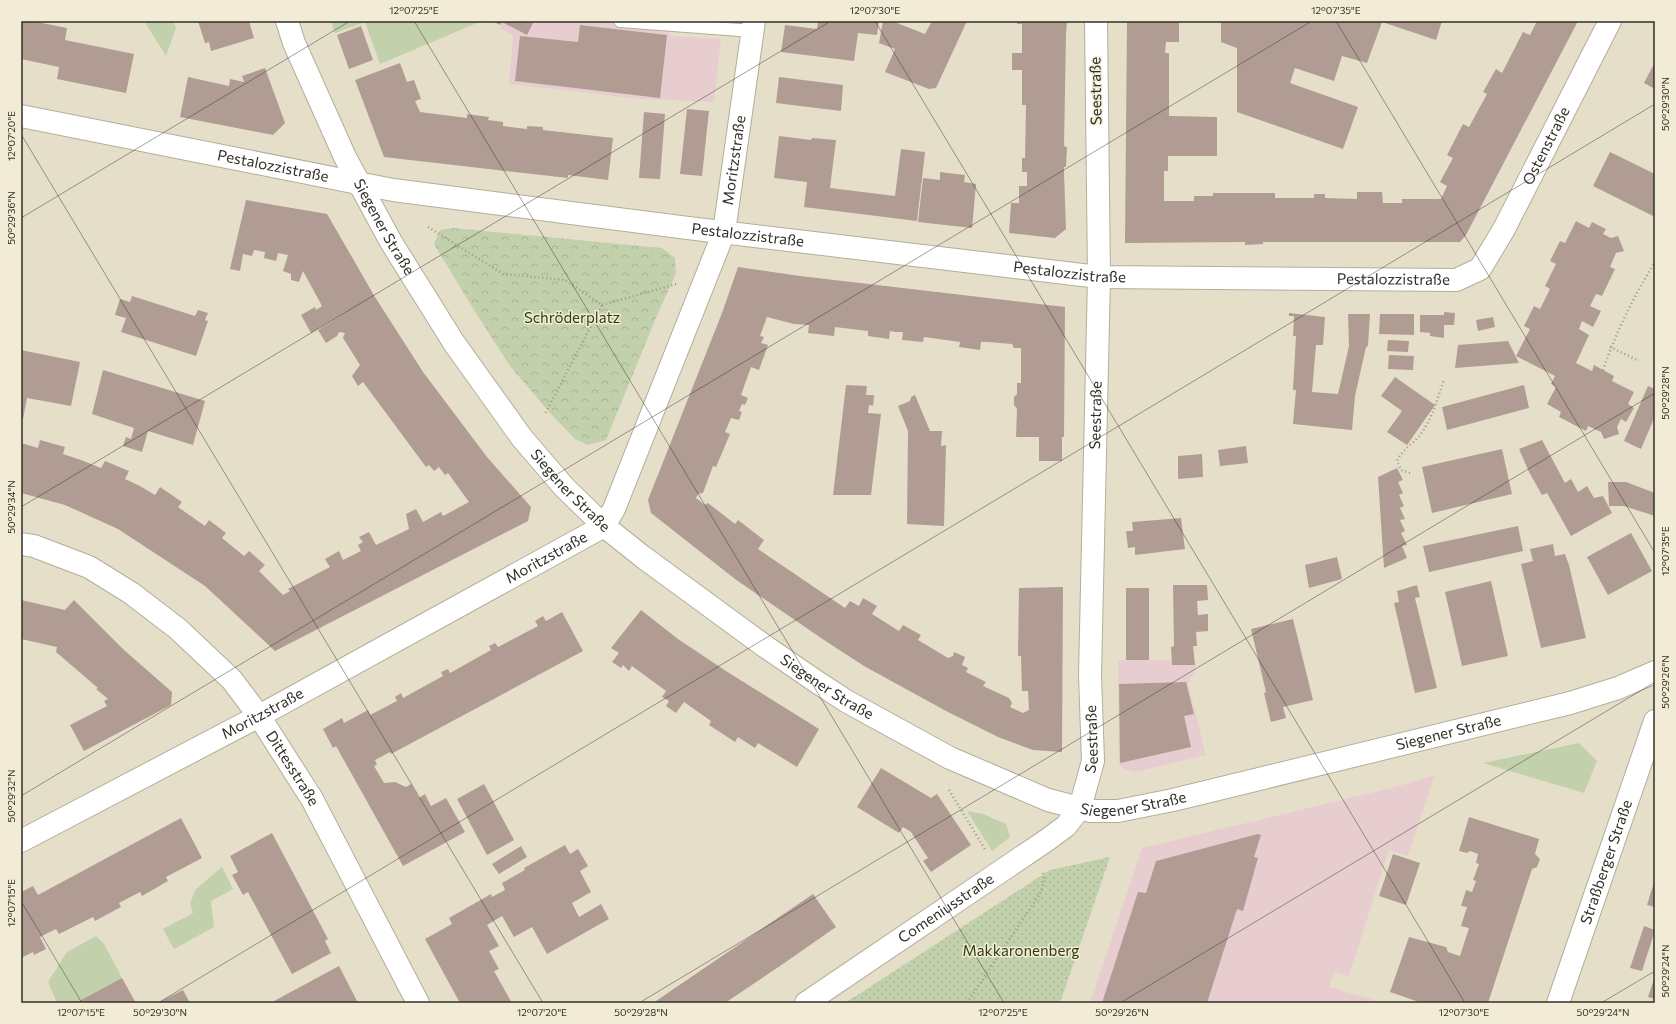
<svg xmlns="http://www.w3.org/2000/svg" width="1676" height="1024" viewBox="0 0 1676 1024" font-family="Commissioner,sans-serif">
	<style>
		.commercial { fill: #e8cdd0 }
		.grass { fill: #c2d1ab }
		.park { fill: url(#park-crowns) }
		.garden { fill: url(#garden-dots) }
		.building { fill: #b19c93 }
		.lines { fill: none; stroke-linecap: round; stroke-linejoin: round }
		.service-casing { stroke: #b3ae9a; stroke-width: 14 }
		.minor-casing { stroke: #b3ae9a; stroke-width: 24 }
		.secondary-casing { stroke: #b3ae9a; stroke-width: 24 }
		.primary-casing { stroke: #b3ae9a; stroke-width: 24 }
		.path { stroke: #9c9888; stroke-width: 2.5; stroke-dasharray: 1 3; stroke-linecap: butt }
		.service { stroke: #fff; stroke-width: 12 }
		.minor { stroke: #fff; stroke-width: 22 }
		.secondary { stroke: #fff; stroke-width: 22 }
		.primary { stroke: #fff; stroke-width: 22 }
		.ticks { fill: none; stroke: #312f27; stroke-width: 1; stroke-opacity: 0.45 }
		.labels { text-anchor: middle; stroke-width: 3; stroke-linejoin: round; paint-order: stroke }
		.street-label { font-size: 15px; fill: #312f27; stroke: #f2ecd7 }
		.park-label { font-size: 15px; fill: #2e3c0e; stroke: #f2ecd7 }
		.neatline { fill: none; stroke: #312f27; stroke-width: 1.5 }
		.ticks-label { font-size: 10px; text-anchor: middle; fill: #312f27 }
	</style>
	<defs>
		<pattern id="park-crowns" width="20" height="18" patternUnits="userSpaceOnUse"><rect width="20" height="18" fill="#c2d1ab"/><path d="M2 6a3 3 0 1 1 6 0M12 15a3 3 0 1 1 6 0" fill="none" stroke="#a7b493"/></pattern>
		<pattern id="garden-dots" width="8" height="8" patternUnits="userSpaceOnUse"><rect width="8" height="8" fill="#c2d1ab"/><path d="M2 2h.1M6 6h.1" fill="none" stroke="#a7b493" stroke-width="1.8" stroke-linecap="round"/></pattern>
	</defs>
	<rect width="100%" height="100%" fill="#e5dfca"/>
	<g class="commercial">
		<polygon points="503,21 664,21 671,36 721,39 714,102 641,99 509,84 513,35 500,28"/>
		<polygon points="1118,660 1195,660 1196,669 1188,683 1206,755 1136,772 1123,769 1119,763"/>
		<polygon points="1435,775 1408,856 1389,850 1349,976 1334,972 1329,987 1374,1000 1374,1003 1090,1003 1142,848 1395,787"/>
	</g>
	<g class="grass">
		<polygon points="144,21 173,21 176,28 166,56"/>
		<polygon points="331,21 482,21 380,64 365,22 335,33"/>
		<polygon points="1579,743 1597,761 1584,793 1483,763"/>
		<polygon points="967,811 983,814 1006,824 1010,837 992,851"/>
		<polygon points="222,867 233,889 211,901 214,927 174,949 163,929 193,913 190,903 196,889"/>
		<polygon points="96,936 104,944 122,978 75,1003 57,1003 48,982 67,952"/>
	</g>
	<polygon class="park" points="453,228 662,248 675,258 676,273 655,320 606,440 588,445 575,439 551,414 510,366 474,310 434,244 440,230"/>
	<polygon class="garden" points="1110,857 1060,1003 845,1003 1050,870"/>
	<g class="building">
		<polygon points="21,21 32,21 67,28 65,40 134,54 126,93 57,79 59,67 21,59"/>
		<polygon points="198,21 249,21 254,38 211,51 209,42 205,43"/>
		<polygon points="492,21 534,21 527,35 502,22 500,25"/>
		<polygon points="818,21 879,21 877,35 858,33 854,61 781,52 785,25 817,29"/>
		<polygon points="883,21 892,21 925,34 932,21 967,21 936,88 929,89 885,72 895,49 879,43"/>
		<polygon points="1017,21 1067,21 1066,34 1064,146 1067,147 1066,167 1064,167 1064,172 1066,229 1055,238 1009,233 1011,203 1019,203 1019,186 1027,186 1027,172 1022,172 1022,158 1025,158 1026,105 1022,105 1022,70 1012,70 1012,53 1022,53 1022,24 1017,24"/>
		<polygon points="1127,21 1179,21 1179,42 1166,42 1165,53 1169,53 1169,116 1217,117 1217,156 1168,156 1168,171 1164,171 1164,201 1194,201 1194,196 1213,196 1213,193 1275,193 1275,198 1314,198 1314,194 1325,194 1325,198 1357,199 1357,192 1382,192 1383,203 1402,203 1402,199 1441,199 1447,186 1440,182 1453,158 1447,155 1463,124 1469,127 1487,94 1483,92 1496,69 1502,73 1523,32 1530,35 1537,21 1578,21 1466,235 1460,242 1263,242 1263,244 1245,245 1245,242 1125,243"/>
		<polygon points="1221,21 1442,21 1436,40 1382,22 1367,63 1342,56 1334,81 1295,68 1290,83 1358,107 1343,149 1237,112 1237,48 1221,42"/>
		<polygon points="580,25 667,35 660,98 515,81 520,36 578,42"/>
		<polygon points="361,26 373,60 349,69 337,35"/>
		<polygon points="1655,62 1655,89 1644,83"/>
		<polygon points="400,63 407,82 414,80 421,99 415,101 420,112 467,118 467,114 489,117 488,120 503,122 503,126 527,129 527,126 543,127 543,130 613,138 608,180 568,175 568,178 384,157 355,80"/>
		<polygon points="265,68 285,123 273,135 180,117 188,77 229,86 230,79 244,82 242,76"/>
		<polygon points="779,77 843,85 841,111 776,103"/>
		<polygon points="687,109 709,111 702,176 680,174"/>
		<polygon points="644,112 665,114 660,179 639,178"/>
		<polygon points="779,136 811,140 812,138 836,140 830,188 895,196 901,149 925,152 917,221 804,207 807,182 774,178"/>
		<polygon points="1610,152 1655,174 1655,217 1593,186"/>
		<polygon points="940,172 965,175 964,182 976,184 972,228 918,222 923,178 940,180"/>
		<polygon points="246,200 327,214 375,297 423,372 487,457 531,507 528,521 275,651 205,586 118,529 65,505 21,493 21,443 38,448 40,440 65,447 63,454 81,460 101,468 105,461 129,471 125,479 140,486 155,495 160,487 182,502 178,507 205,526 209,520 226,533 222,538 244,556 249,551 265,565 259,571 283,595 290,591 288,589 330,567 325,559 339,551 343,560 361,551 358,545 363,542 359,537 369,532 376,545 409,529 406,514 416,509 423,522 441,512 443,516 469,502 448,473 445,475 439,467 434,471 429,465 426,467 363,382 358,386 352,376 360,365 343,338 345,333 339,332 337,336 326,343 318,330 348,311 311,333 301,315 315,307 316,310 322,306 303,271 299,282 291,280 291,274 283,271 288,255 278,253 276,261 264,258 265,252 254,250 252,256 243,254 240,271 230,269"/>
		<polygon points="1576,221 1589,228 1592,222 1606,229 1603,234 1611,238 1618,236 1624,251 1616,253 1610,267 1615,269 1602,296 1596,294 1590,306 1601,311 1593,327 1582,321 1579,329 1589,335 1576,363 1592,371 1594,365 1614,376 1612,381 1634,392 1628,404 1634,408 1626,422 1621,419 1617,427 1619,434 1604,439 1601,432 1588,426 1586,431 1559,417 1561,412 1547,404 1556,387 1551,384 1555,376 1516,356 1530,329 1524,326 1534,306 1540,309 1550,289 1545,286 1556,264 1550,261 1560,241 1565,243"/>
		<polygon points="738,267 800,276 1065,307 1064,437 1062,437 1062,461 1039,461 1039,437 1016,437 1017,409 1014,405 1014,397 1017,394 1017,383 1021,383 1021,348 1014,348 1012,344 988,342 981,342 980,350 959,347 960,342 924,337 923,342 902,340 903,332 896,332 890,331 889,339 868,336 868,331 835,327 834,336 808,333 809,325 794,324 767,317 760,336 764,337 761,343 768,345 759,370 751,367 741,395 748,398 745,405 742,404 739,411 742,412 739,420 731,418 725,432 730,434 716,467 713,466 703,493 698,494 696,498 705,505 708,503 735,524 738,520 764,540 758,549 845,608 850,601 859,606 863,598 877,606 872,614 899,631 903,625 921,635 918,640 948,658 953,656 954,652 965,657 962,665 968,668 966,672 986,682 983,686 1009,698 1012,703 1010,707 1023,713 1029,710 1028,691 1022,691 1021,656 1018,656 1019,588 1063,587 1062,752 1033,750 998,737 946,711 864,666 824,640 735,579 651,513 648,500 722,313"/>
		<polygon points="132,296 195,316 198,310 208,313 205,320 208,321 196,356 121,332 126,318 115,315 120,299 130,302"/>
		<polygon points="1444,312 1455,313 1454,325 1444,325 1444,338 1430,336 1430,333 1420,332 1420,315 1444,315"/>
		<polygon points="1289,313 1325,317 1323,345 1316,345 1312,392 1338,394 1349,346 1348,314 1370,314 1368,346 1366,347 1355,396 1352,430 1293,424 1296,390 1293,390 1296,336 1293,336 1294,316 1289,316"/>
		<polygon points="1380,314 1414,314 1414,335 1379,334"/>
		<polygon points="1493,317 1495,327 1478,331 1476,320"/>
		<polygon points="1388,340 1409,341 1408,352 1387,351"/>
		<polygon points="1508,341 1519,363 1455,368 1458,345"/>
		<polygon points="21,350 80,362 71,406 27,398 23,419 21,418"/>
		<polygon points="1389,355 1414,356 1413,370 1388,369"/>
		<polygon points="103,370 205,401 193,445 148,431 142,452 123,446 126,437 131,439 134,428 92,414"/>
		<polygon points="1395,377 1435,405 1407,445 1387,432 1402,411 1381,396"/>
		<polygon points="846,385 867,386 866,395 874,395 873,406 869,405 868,413 881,414 871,495 833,495"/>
		<polygon points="1524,385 1529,408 1447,430 1442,407"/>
		<polygon points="1648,386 1655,389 1655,416 1641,449 1624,441"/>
		<polygon points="915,395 930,431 942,431 941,446 946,445 944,526 907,524 908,431 898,406 910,401 911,397"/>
		<polygon points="1542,440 1565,483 1571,479 1578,492 1587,486 1594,498 1603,496 1612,513 1571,536 1547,493 1542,495 1529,472 1519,449"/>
		<polygon points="1246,446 1248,463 1220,466 1218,450"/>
		<polygon points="1502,449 1512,494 1432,513 1422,467"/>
		<polygon points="1202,454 1203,477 1178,479 1178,456"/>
		<polygon points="1397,468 1403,480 1398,482 1403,493 1399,495 1404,506 1400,508 1405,519 1400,520 1405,531 1401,533 1407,545 1402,546 1407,558 1384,568 1378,477"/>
		<polygon points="1608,482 1626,482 1655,493 1655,516 1624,506 1609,506"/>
		<polygon points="1181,518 1185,549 1135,555 1135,547 1128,548 1126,531 1133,531 1132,522"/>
		<polygon points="1518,526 1523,551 1429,572 1423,546"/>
		<polygon points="1631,533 1652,571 1608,595 1587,557"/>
		<polygon points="1553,544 1555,556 1565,554 1569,565 1586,638 1541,648 1521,564 1533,561 1530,549"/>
		<polygon points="1337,557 1342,579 1309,588 1305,565"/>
		<polygon points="1491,581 1508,656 1462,666 1445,592"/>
		<polygon points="1173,585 1207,585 1208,600 1197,601 1198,615 1208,614 1208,631 1196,632 1197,646 1193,646 1195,665 1172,665 1171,647 1174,646"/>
		<polygon points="1417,585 1420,597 1415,598 1437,688 1415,693 1394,603 1399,602 1397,591"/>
		<rect x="1126" y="588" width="23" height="72"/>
		<polygon points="21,600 65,610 74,600 124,650 172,692 171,705 84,751 70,725 107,706 104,701 108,699 96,689 98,688 56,652 57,647 21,639"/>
		<polygon points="641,610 678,639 726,671 819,729 797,767 758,743 755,748 738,737 735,742 709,725 711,721 684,702 676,713 666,706 669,701 662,697 666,691 632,666 629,671 623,665 621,668 612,662 619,653 611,648"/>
		<polygon points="562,612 583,651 391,754 390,752 375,760 377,765 374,766 384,783 395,782 406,787 411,784 419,798 425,794 431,806 446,798 465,832 403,866 336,746 333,748 323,729 342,718 344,723 368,710 370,715 397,701 395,697 401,693 403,698 443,676 441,672 448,669 450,673 491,650 489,646 495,643 498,647 538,626 535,621 543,616 546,621"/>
		<polygon points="1293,619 1313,700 1283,707 1286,718 1271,722 1264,693 1266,692 1251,629"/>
		<polygon points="1186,682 1194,714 1184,716 1191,747 1120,763 1119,684"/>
		<polygon points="881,768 931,798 937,794 971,845 931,872 923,861 928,858 911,832 903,827 899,833 857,807"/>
		<polygon points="484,784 514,840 487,855 457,799"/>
		<polygon points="1469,817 1539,839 1535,854 1540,859 1537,867 1532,869 1488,1003 1422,1003 1390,992 1409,937 1446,947 1448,952 1460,956 1469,928 1461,926 1467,907 1461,906 1466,890 1472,892 1476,881 1473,880 1479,864 1476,863 1478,854 1470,851 1467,853 1459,851"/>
		<polygon points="181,818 202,858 166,877 168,881 142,896 140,892 119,903 121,907 95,921 93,917 59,934 56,929 40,937 46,949 34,955 33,952 21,958 21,892 33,886 38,895"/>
		<polygon points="272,833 328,939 325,941 331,953 292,974 248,892 243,895 232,875 238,872 230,856"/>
		<polygon points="1258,834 1261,835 1254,857 1258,858 1243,911 1237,909 1207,1003 1102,1003 1138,892 1146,893 1156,861"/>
		<polygon points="565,845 570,854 578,849 588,866 580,871 591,892 572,903 579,917 601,904 609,919 547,954 532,927 514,937 502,916 487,925 499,946 489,951 499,969 494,971 512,1003 460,1003 425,939 452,924 449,918 491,894 492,897 505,890 502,883 525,870 524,868"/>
		<polygon points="521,846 527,857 499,874 492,864"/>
		<polygon points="1393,854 1420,863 1406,905 1379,896"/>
		<polygon points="1655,879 1655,907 1647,905"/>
		<polygon points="813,894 836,927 780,966 725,1003 653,1003"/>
		<polygon points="1644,926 1655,930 1642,971 1630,968"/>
		<polygon points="339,966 358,1003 275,1003 274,1001"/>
		<polygon points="122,978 136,1003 75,1003 81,1000"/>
		<polygon points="1654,979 1655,980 1655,999 1648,997"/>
		<polygon points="183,990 190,1003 157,1003"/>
	</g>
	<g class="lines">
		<defs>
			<polyline id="service" points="620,21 753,31"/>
			<g id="minor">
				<path id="s1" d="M21,116L393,190L688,228L1099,277L1456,280L1480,269L1504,229L1610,21"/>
				<path id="s2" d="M21,544L34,546L89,567L131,593L178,629L232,680L259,716L312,799L418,1003"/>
				<path id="s3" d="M21,841L259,716L604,526L614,509L724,232L754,21"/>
				<path id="s4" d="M806,1003L1047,840L1066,826L1080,808L1093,761L1090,675L1099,277L1096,21"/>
			</g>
			<g id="secondary">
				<path id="s5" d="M1558,1003L1655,721"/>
			</g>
			<g id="primary">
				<path id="s6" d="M287,21L294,43L345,157L391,242L454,343L522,438L564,487L604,526L643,557L766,647L814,680L846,701L950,758L1048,800L1091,811H1118L1173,800L1570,703L1618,688L1655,672"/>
			</g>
		</defs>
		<use href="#service" class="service-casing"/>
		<use href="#minor" class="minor-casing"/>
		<use href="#secondary" class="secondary-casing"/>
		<use href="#primary" class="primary-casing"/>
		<g class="path">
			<polyline points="428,227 503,274 565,280 602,305 545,414"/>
			<polyline points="602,305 676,284"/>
			<polyline points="1610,347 1639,361"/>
			<path d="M1603,370C1616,332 1634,296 1655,262"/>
			<path d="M1410,473L1401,470L1397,461C1401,451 1413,444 1420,435C1433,418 1437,399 1444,380"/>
			<polyline points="949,790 986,851"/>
			<polyline points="967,1003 1041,892 1044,881 1043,873"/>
		</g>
		<use href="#service" class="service"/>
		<use href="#minor" class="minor"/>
		<use href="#secondary" class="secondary"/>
		<use href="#primary" class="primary"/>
	</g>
	<path class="ticks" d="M414,21L1004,1003M875,21L1465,1003M1336,21L1655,553M21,134L543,1003M21,218L350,21M21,507L831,21M21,796L1312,21M21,901L82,1003M158,1003L1655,104M639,1003L1655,393M1120,1003L1655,682M1601,1003L1655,971"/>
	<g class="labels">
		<g class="street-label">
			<text transform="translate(1096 91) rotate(-91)" y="5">Seestraße</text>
			<text dy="5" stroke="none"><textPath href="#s1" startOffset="1614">Ostenstraße</textPath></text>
			<text dy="5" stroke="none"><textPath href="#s3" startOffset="1053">Moritzstraße</textPath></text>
			<text dy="5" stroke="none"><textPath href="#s1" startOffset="257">Pestalozzistraße</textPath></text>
			<text dy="5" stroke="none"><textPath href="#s6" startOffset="228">Siegener Straße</textPath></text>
			<text dy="5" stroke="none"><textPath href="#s1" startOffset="737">Pestalozzistraße</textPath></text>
			<text dy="5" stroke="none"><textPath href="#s1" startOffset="1061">Pestalozzistraße</textPath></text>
			<text dy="5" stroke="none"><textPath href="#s1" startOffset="1385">Pestalozzistraße</textPath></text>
			<text dy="5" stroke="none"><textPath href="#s4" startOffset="732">Seestraße</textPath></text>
			<text dy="5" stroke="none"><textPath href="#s6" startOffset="552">Siegener Straße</textPath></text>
			<text dy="5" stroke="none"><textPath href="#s3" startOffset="597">Moritzstraße</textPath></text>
			<text dy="5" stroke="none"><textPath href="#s6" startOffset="876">Siegener Straße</textPath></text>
			<text dy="5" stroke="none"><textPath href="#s3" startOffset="273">Moritzstraße</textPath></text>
			<text dy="5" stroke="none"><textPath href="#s6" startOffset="1536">Siegener Straße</textPath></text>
			<text dy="5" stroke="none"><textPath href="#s4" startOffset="408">Seestraße</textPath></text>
			<text dy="5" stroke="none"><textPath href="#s2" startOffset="362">Dittesstraße</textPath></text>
			<text dy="5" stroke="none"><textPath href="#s6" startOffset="1212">Siegener Straße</textPath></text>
			<text dy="5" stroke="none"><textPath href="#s5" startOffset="149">Straßberger Straße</textPath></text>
			<text dy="5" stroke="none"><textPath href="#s4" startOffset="169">Comeniusstraße</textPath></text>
		</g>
		<g class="park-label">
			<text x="572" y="323">Schröderplatz</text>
			<text x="1021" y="956">Makkaronenberg</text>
		</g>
	</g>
	<rect width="1676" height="1024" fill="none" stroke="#f2ecd7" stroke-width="44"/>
	<rect x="22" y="22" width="1632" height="980" class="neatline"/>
	<g class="ticks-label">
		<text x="414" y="14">12°07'25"E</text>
		<text x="875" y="14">12°07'30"E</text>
		<text x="1336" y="14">12°07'35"E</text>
		<text transform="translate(1665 104) rotate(-90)" y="4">50°29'30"N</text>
		<text transform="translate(11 136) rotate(-90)" y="4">12°07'20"E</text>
		<text transform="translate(11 218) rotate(-90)" y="4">50°29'36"N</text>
		<text transform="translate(1665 393) rotate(-90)" y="4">50°29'28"N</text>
		<text transform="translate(11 507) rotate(-90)" y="4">50°29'34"N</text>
		<text transform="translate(1665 551) rotate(-90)" y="4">12°07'35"E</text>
		<text transform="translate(1665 682) rotate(-90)" y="4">50°29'26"N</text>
		<text transform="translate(11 796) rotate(-90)" y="4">50°29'32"N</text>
		<text transform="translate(11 903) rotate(-90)" y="4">12°07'15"E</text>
		<text transform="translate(1665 971) rotate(-90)" y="4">50°29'24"N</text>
		<text x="81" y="1016">12°07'15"E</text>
		<text x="160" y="1016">50°29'30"N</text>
		<text x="542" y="1016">12°07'20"E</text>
		<text x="641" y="1016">50°29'28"N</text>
		<text x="1003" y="1016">12°07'25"E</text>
		<text x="1122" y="1016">50°29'26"N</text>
		<text x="1464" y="1016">12°07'30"E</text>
		<text x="1603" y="1016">50°29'24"N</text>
	</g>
</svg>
